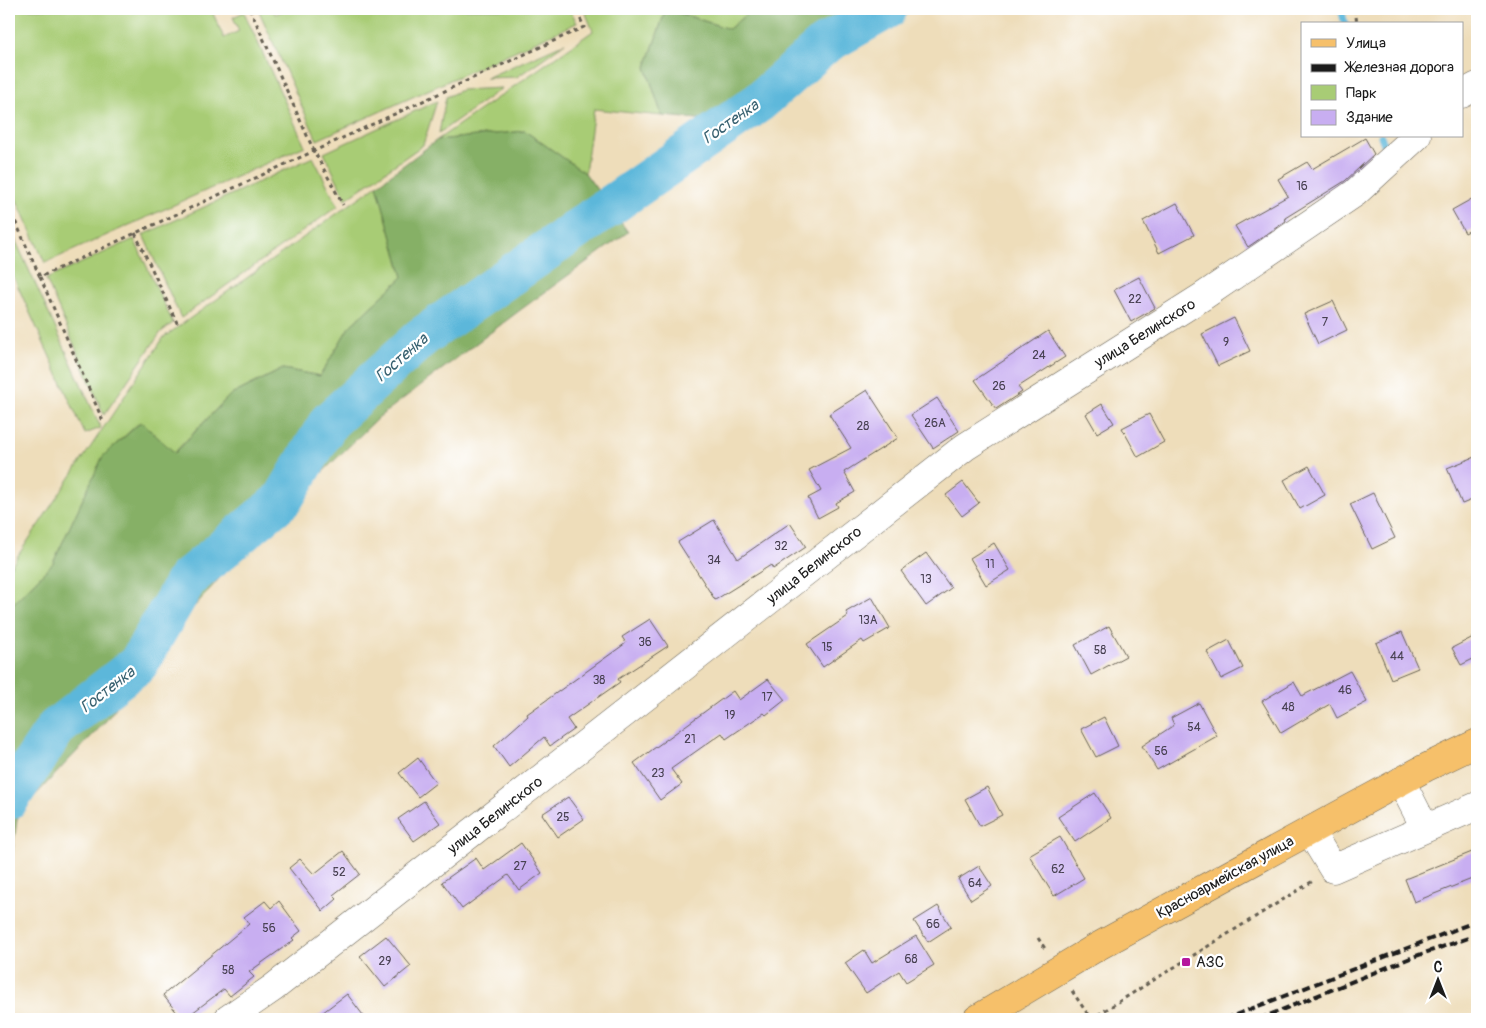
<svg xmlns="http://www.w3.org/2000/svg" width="1486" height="1028" viewBox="0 0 1486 1028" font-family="Pangolin,sans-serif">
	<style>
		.green { fill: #a8cc75; stroke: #627448 }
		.forest { fill: #86b066; stroke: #516641 }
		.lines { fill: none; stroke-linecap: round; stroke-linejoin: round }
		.stream { stroke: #5cb7da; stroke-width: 7 }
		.river { stroke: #5cb7da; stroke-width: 41 }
		.building { fill: #c8aef1 }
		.minor-casing { stroke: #666053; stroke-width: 29 }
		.major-casing { stroke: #666053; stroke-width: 29 }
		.path { stroke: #666053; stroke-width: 3; stroke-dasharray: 4 4; stroke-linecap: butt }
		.minor { stroke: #fff; stroke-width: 28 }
		.major { stroke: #f6c06b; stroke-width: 28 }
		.rail { stroke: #1c1c1c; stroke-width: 4; stroke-dasharray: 8 4; stroke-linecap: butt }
		.poi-dot { fill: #b5179e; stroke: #fff; stroke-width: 2 }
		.labels { text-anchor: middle; stroke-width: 4.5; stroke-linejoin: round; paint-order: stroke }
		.number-label { font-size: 12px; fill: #474051 }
		.street-label { font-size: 15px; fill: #1c1c1c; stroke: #fff }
		.poi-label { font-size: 15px; fill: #1c1c1c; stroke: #fff; text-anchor: start }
		.water-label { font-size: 16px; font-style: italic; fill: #396271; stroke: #fff }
	</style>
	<rect width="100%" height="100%" fill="#fff"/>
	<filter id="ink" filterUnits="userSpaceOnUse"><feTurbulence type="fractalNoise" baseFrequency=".02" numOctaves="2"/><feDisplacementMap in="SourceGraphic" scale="10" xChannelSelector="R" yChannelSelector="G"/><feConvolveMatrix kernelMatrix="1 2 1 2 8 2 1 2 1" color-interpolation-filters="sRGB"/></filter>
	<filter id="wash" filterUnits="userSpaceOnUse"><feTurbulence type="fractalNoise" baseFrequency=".0096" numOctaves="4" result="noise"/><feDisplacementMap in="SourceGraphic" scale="20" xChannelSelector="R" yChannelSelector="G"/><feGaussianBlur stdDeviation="1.12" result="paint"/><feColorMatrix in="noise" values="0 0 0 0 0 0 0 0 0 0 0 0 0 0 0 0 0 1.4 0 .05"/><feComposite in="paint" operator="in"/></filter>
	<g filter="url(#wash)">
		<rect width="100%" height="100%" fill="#eeddba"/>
		<g class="green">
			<polygon points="9,9 211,9 224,38 239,31 233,17 244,12 305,146 45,263 9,183"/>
			<polygon points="258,9 273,9 275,14 288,9 570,9 577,23 317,140"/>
			<polygon points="584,9 666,9 646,67 662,116 594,109 585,173 525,131 437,140 593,31"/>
			<polygon points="668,9 752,9 729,29"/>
			<polygon points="565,43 517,77 486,78"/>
			<polygon points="502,88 439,133 446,97 461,90"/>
			<polygon points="437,101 423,145 346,199 324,153"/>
			<polygon points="313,157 338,206 181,318 143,235"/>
			<polygon points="377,185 403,277 349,327 320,376 283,369 229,396 174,453 140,422 103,456 53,563 9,608 9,569 164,337"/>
			<polygon points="9,226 101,428 85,434 9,267"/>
			<polygon points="134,239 173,323 161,332 104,415 46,279"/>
		</g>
		<g class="forest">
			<polygon points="666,9 729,29 752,9 870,9 710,120 662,116 646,67"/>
			<polygon points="525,131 585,173 628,232 519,311 379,417 255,538 178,625 105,722 28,803 17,819 9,881 9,608 53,563 103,456 141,422 175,453 229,396 283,369 320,376 349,327 403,277 377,185 437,140"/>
		</g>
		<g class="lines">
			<g class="stream">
				<polyline points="1341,9 1345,24"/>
				<polyline points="1381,136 1386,150"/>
			</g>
			<polyline class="river" points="9,799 56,728 138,664 187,579 283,499 329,422 422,337 758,103 825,44 887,9"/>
		</g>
		<g id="blocks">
			<g class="building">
				<polygon points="1365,138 1374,154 1345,181 1285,218 1286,221 1248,247 1235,226 1288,196 1278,179 1307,162 1312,169"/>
				<polygon points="1477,196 1477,227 1465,233 1452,210"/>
				<polygon points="1177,203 1194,235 1159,253 1143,221"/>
				<polygon points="1139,277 1155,308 1131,322 1114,290"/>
				<polygon points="1333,301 1347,330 1318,344 1304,314"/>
				<polygon points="1234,318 1250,351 1218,366 1202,334"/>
				<polygon points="1048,331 1065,357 1018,387 1022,392 996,409 975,380"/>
				<polygon points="867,390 898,438 844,472 855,492 836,503 838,507 818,518 808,498 821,491 809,470 851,448 829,414"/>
				<polygon points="937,398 959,431 933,448 911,415"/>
				<polygon points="1102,404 1114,423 1097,433 1086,414"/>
				<polygon points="1149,414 1164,442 1138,457 1122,428"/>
				<polygon points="1477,456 1477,498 1462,504 1447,468"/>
				<polygon points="1309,466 1325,495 1300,509 1284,480"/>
				<polygon points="963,482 979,503 962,516 946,495"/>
				<polygon points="1373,493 1395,538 1372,549 1350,504"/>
				<polygon points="714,520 738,559 790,523 806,547 773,569 771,565 715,600 678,542"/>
				<polygon points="994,543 1010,570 986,585 970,558"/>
				<polygon points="926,553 951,588 926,606 901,571"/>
				<polygon points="872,597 890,628 864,643 862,640 823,667 807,644 848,616 846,612"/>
				<polygon points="650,619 668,646 618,679 620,682 567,719 574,729 550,746 544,737 509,767 494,746 528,716 527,714 626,643 622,637"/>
				<polygon points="1109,626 1126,656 1091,675 1075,645"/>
				<polygon points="1402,632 1418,668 1391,679 1376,643"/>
				<polygon points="1477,635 1477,657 1461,665 1452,648"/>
				<polygon points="1229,640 1243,668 1221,679 1207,652"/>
				<polygon points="1350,671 1367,702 1337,718 1330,704 1281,733 1262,701 1294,682 1302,696"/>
				<polygon points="768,679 785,700 766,715 764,713 726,739 722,733 671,769 682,784 660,800 634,763 733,691 739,700"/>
				<polygon points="1199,703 1217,736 1157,770 1142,746 1174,725 1171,718"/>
				<polygon points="1104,717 1118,746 1096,757 1081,729"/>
				<polygon points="418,758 436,783 418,797 399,773"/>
				<polygon points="987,787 1002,815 980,826 965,799"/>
				<polygon points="1095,793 1111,818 1075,842 1058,817"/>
				<polygon points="568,797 584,819 558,837 542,814"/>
				<polygon points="424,801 440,823 414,841 398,819"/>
				<polygon points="1060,837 1084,878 1054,896 1029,855"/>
				<polygon points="521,843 542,873 519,890 508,875 462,909 442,882 476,858 484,870"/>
				<polygon points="1477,850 1477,877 1414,902 1405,879"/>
				<polygon points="343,851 360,874 333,895 337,899 323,911 289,868 300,859 314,874"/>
				<polygon points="979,866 992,886 971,900 958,879"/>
				<polygon points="265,901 271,908 279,901 301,931 292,938 294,940 249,972 254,977 230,996 224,989 184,1019 182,1019 163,995 249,924 244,917"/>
				<polygon points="938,906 951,927 928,942 914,921"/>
				<polygon points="386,936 411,966 385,987 360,956"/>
				<polygon points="916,936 934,965 906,982 899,971 866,993 845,963 864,950 872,963"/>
				<polygon points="347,994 366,1019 314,1019"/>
			</g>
		</g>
	</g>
	<g filter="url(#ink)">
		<use href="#blocks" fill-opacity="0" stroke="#666053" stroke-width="1"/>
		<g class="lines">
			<defs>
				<g id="minor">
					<polyline points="1462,94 1477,86"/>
					<polyline points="1401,781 1425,828"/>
					<polyline points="1310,831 1333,869 1477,806"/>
					<polyline points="228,1019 273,988 965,447 1202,297 1355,193 1417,136"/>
				</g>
				<polyline id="major" points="977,1019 1097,947 1159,913 1425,768 1477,743"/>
			</defs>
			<use href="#minor" class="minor-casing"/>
			<use href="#major" class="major-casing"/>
			<g class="path">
				<polyline points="250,9 314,151 343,205"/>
				<polyline points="1355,9 1357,24"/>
				<polyline points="9,207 40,277 584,27 576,9"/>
				<polyline points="135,233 178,325"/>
				<polyline points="40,277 103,421"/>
				<polyline points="1038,938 1046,950"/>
				<polyline points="1072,991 1091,1019"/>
				<polyline points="1091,1019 1313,881"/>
			</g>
			<use href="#minor" class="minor"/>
			<use href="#major" class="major"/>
			<g class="rail">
				<polyline points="1225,1019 1477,921"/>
				<polyline points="1259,1019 1413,957 1477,935"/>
			</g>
		</g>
	</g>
	<rect class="poi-dot" x="1181" y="957" width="10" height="10" rx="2.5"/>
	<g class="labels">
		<g class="number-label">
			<text x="1302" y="190">16</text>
			<text x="1135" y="303">22</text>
			<text x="1325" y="326">7</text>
			<text x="1226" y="346">9</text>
			<text x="1039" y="359">24</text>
			<text x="999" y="390">26</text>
			<text x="935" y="427">26А</text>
			<text x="863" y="430">28</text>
			<text x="781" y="550">32</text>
			<text x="714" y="564">34</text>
			<text x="990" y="568">11</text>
			<text x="926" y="583">13</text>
			<text x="868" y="624">13А</text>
			<text x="645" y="646">36</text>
			<text x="827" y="651">15</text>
			<text x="1100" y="654">58</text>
			<text x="1397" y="660">44</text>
			<text x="599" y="684">38</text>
			<text x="1345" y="694">46</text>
			<text x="767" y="701">17</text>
			<text x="1288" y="711">48</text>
			<text x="730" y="719">19</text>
			<text x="1194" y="731">54</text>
			<text x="690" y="743">21</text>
			<text x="1161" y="755">56</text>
			<text x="658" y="777">23</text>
			<text x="563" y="821">25</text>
			<text x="520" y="870">27</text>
			<text x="1058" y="873">62</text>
			<text x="339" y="876">52</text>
			<text x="975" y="887">64</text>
			<text x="933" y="928">66</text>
			<text x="269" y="932">56</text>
			<text x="911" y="963">68</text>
			<text x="385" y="965">29</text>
			<text x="228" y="974">58</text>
		</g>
		<g class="street-label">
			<text transform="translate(1145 333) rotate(-32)" y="5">улица Белинского</text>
			<text transform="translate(814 565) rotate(-38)" y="5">улица Белинского</text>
			<text transform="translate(495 815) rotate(-38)" y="5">улица Белинского</text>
			<text transform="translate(1225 877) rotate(-29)" y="5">Красноармейская улица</text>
		</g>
		<g class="poi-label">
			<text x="1196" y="967">АЗС</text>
		</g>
		<g class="water-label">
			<text transform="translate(730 121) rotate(-35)" y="6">Гостенка</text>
			<text transform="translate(401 357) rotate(-41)" y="6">Гостенка</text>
			<text transform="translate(107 689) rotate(-38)" y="6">Гостенка</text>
		</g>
	</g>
	<rect width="1486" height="1028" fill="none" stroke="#fff" stroke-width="30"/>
	<rect x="1301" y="22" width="162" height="115" fill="#ffffff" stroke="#a4a4a4"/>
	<rect x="1311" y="39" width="25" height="8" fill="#f6c06b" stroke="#a4a4a4"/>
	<text x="1346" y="48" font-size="15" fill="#1c1c1c">Улица</text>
	<rect x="1311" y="64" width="25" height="8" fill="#1c1c1c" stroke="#a4a4a4"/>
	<text x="1346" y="72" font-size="15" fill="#1c1c1c">Железная дорога</text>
	<rect x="1311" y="85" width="25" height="15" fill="#a8cc75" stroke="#a4a4a4"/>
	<text x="1346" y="98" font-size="15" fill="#1c1c1c">Парк</text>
	<rect x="1311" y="110" width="25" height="15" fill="#c8aef1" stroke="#a4a4a4"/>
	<text x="1346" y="122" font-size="15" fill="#1c1c1c">Здание</text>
	<g transform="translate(1438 980)" stroke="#ffffff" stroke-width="4" paint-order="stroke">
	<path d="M0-4L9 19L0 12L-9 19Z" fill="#1c1c1c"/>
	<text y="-8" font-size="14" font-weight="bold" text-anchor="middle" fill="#1c1c1c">С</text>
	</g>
</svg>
